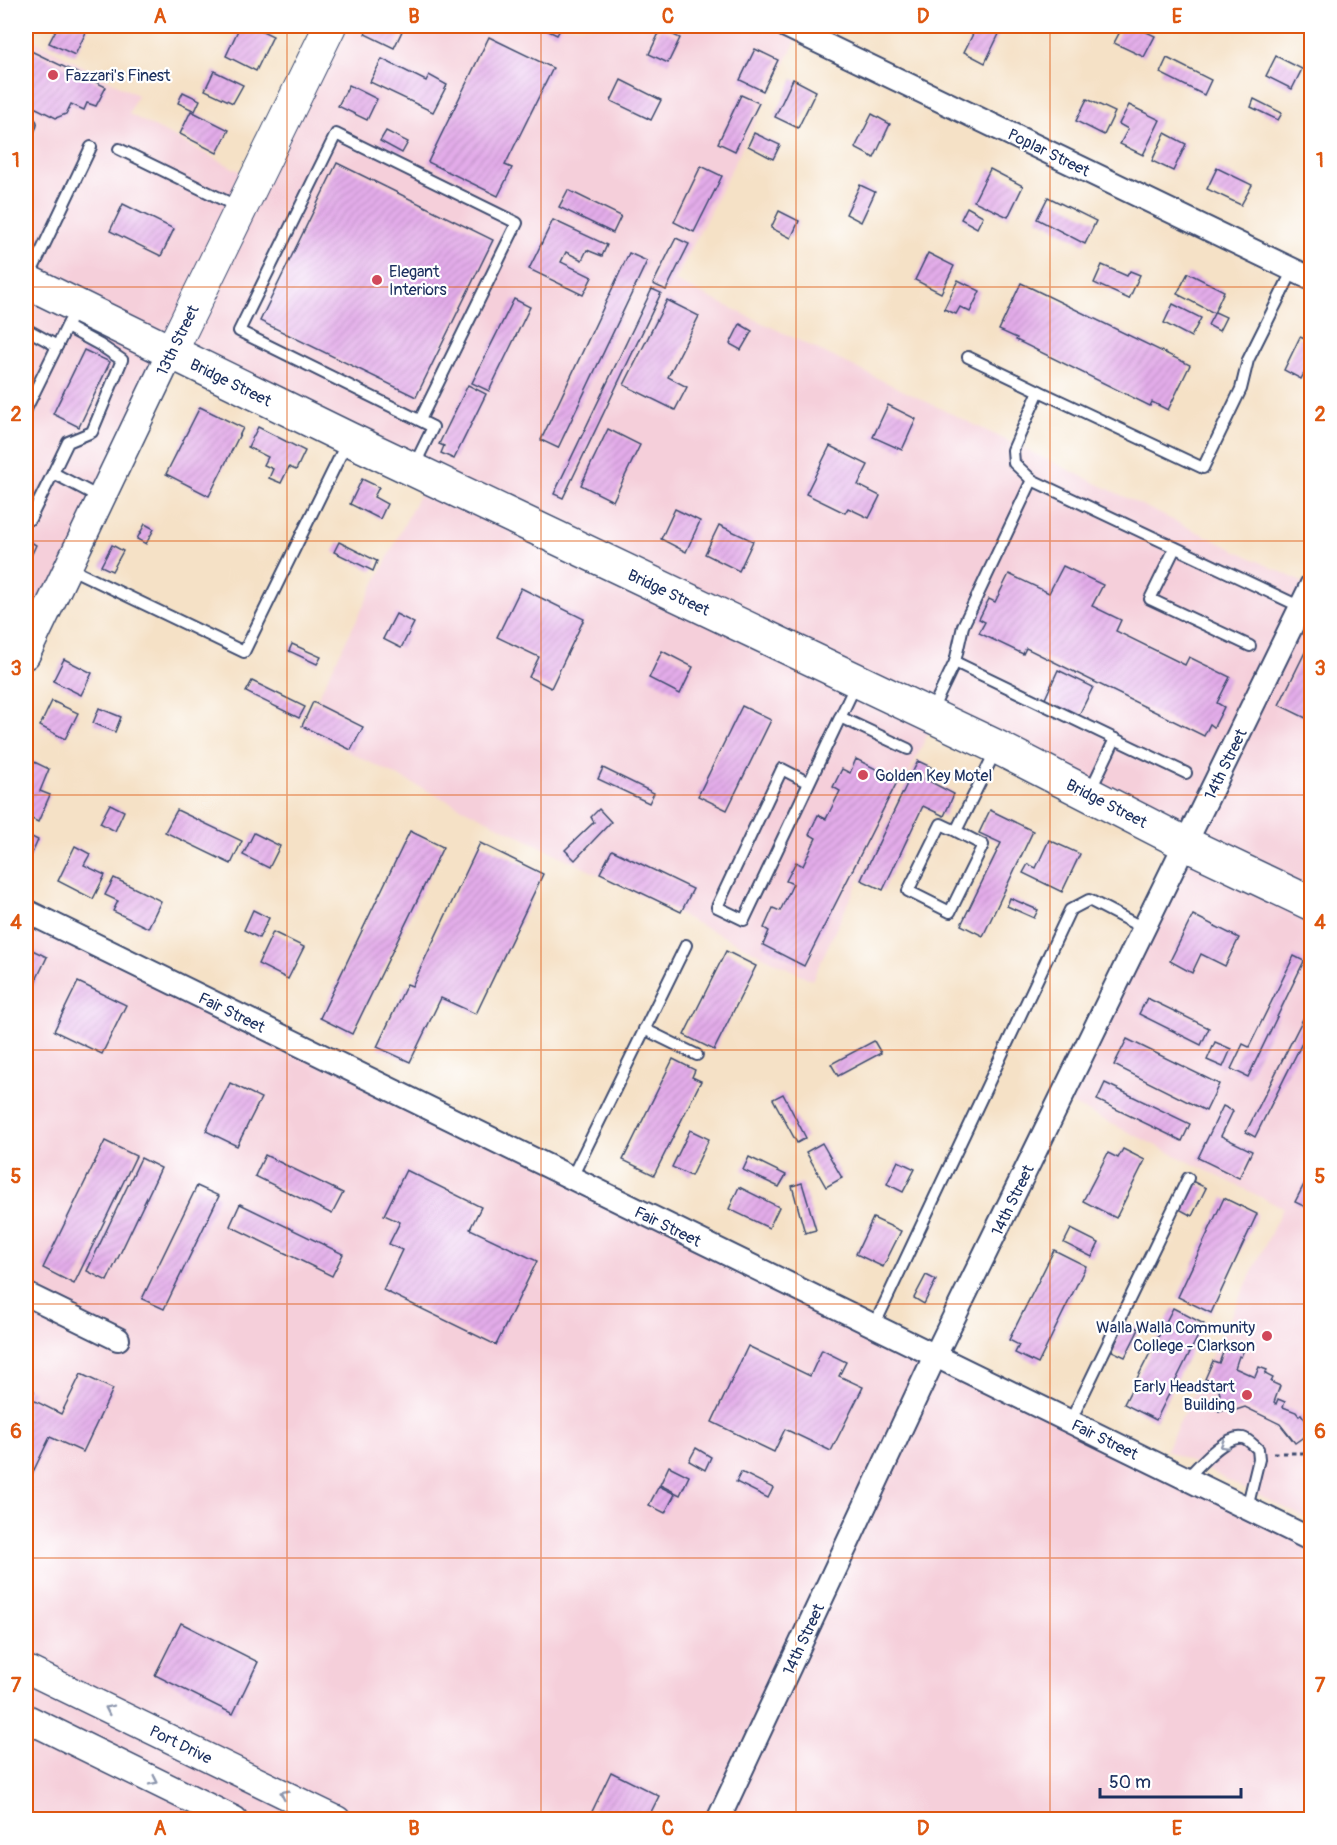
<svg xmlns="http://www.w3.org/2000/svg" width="1337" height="1845" viewBox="0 0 1337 1845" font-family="Pangolin,sans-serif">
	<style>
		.built { fill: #f5cfda }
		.building { fill: url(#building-hatch) }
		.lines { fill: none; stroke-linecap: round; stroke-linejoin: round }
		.service-casing { stroke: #3c4a6e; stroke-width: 14 }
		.minor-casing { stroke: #3c4a6e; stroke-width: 26 }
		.tertiary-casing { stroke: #3c4a6e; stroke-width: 30 }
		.secondary-casing { stroke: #3c4a6e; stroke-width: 34 }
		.trunk-casing { stroke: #3c4a6e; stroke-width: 36 }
		.path { stroke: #3c4a6e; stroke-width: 3; stroke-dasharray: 4.5 4.5; stroke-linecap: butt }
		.service { stroke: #fff; stroke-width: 10 }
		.minor { stroke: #fff; stroke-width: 22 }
		.tertiary { stroke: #fff; stroke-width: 27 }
		.secondary { stroke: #fff; stroke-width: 32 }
		.trunk { stroke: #fff; stroke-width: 33 }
		.oneway { stroke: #8d97ae }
		.grid { fill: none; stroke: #de5710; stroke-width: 1.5; stroke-opacity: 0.55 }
		.poi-dot { fill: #d1495b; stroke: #fff; stroke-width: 2 }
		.labels { text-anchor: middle; stroke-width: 4.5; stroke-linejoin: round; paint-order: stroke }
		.poi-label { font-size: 16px; fill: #1b2f5e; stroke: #fff; text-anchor: start }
		.street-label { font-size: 16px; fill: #1b2f5e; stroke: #fff }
		.neatline { fill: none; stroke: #de5710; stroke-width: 2 }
		.grid-label { font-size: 20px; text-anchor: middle; font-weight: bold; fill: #de5710 }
	</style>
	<defs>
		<pattern id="building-hatch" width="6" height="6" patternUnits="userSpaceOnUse" patternTransform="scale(1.5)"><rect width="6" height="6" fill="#e3ace9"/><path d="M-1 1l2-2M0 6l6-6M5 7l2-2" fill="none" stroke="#c294ca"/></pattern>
	</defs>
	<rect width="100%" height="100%" fill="#fff"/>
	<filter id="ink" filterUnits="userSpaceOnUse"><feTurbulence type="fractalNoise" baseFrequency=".0167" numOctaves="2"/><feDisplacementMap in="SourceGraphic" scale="12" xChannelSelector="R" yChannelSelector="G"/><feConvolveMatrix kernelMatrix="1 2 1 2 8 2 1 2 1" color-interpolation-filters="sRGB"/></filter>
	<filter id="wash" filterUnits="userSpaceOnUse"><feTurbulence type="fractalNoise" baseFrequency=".008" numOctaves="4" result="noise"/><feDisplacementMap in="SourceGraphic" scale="24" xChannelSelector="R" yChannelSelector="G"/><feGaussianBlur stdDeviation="1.35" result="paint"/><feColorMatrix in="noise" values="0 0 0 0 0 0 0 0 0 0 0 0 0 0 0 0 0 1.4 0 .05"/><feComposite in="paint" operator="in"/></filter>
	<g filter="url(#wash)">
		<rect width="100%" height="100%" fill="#f5e1c6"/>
		<g class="built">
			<polygon points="330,26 786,26 800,33 675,281 1310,586 1311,584 1311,1521 1166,1450 1283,1208 1061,1099 1186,845 935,718 812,980 302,729 428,477 171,353 50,606 26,594 26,36 137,95 129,114 255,179"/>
			<polygon points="26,911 1311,1545 1311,1819 26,1819"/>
		</g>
		<g id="blocks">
			<g class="building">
				<polygon points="58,26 89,26 75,55 49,43"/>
				<polygon points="240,26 252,26 273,36 256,71 226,56"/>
				<polygon points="369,26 402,26 404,27 394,48 365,34"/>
				<polygon points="538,26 562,26 557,35"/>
				<polygon points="977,26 991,26 1001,30 985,63 964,52"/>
				<polygon points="1123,26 1134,26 1155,36 1144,57 1114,43"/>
				<polygon points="661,29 680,38 668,63 649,54"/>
				<polygon points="489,37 553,68 505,165 512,168 498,196 428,162"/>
				<polygon points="755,49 778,60 763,91 740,80"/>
				<polygon points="31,51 106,87 96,106 87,103 84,110 71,104 66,114 56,118 26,103 26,63"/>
				<polygon points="1276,56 1302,69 1292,89 1266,76"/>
				<polygon points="1167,58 1211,80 1204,95 1160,73"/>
				<polygon points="382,59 426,81 429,75 447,85 433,112 370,82"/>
				<polygon points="214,71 243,85 233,103 205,90"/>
				<polygon points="793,79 816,91 798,128 775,117"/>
				<polygon points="621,80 661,100 651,120 611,101"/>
				<polygon points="349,85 377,99 367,120 338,106"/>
				<polygon points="183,92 200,100 195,111 178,103"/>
				<polygon points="741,95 759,103 735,151 718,143"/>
				<polygon points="1087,99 1115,112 1104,135 1076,121"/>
				<polygon points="1254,99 1282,113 1278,120 1251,107"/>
				<polygon points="1129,105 1160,120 1143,155 1120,144 1128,129 1119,124"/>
				<polygon points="191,111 229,130 217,153 180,134"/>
				<polygon points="872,114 890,124 874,158 855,148"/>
				<polygon points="386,131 408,142 402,153 380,141"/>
				<polygon points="754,133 780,145 773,159 748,146"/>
				<polygon points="1165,133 1186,144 1173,171 1152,161"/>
				<polygon points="337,163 493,240 416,397 260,321"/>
				<polygon points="701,166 722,176 694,232 674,222"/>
				<polygon points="1217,168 1252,185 1241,205 1207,189"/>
				<polygon points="990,169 1023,186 1008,217 974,201"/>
				<polygon points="860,185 875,192 861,222 846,214"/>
				<polygon points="568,190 621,216 613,233 559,207"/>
				<polygon points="1048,197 1096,221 1085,244 1037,219"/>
				<polygon points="123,204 174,229 161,256 110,231"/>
				<polygon points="967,207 983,216 977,228 961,219"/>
				<polygon points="779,211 799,221 791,238 771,228"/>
				<polygon points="553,220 607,245 602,256 587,250 582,260 566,252 561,262 592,277 583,295 529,269"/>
				<polygon points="676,238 689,244 666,290 653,284"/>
				<polygon points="629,253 647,261 558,448 541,440"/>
				<polygon points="928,253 954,266 941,293 915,280"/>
				<polygon points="1102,265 1127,276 1130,271 1140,275 1129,299 1094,283"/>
				<polygon points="1188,273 1224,291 1214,313 1177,294"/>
				<polygon points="958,280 980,291 970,312 960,307 956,314 944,309"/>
				<polygon points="1021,283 1190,365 1168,410 1152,402 1150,406 1016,340 1017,338 999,330"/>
				<polygon points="652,289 661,293 563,498 554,494"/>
				<polygon points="514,299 530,307 489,391 472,383"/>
				<polygon points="667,300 699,316 668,377 687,387 675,410 624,385"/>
				<polygon points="1173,304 1201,318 1191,337 1164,323"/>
				<polygon points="1215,312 1226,317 1219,331 1208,325"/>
				<polygon points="740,324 752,331 741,350 730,344"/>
				<polygon points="1300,337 1312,342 1312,358 1301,379 1284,370"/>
				<polygon points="84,350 110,362 79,427 53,414"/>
				<polygon points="468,385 486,394 454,459 441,453 444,446 439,444"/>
				<polygon points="888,405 916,419 902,450 873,437"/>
				<polygon points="200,407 243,428 209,496 166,474"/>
				<polygon points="258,427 305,451 296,470 289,467 281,483 269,478 273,469 264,465 268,457 248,447"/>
				<polygon points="608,429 640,445 613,501 581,485"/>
				<polygon points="830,446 868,465 858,485 880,496 869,518 848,508 845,513 806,494"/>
				<polygon points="362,479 379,487 374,497 387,504 380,519 350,504"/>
				<polygon points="675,509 700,521 686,552 661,539"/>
				<polygon points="145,524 154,529 146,544 137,539"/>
				<polygon points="719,525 753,541 739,571 705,554"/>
				<polygon points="26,539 36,545 26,567"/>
				<polygon points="339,542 377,561 373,571 334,552"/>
				<polygon points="112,545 123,551 112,571 101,566"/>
				<polygon points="1063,566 1103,585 1092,606 1121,620 1116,631 1185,665 1189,657 1230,677 1217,703 1224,707 1214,727 1210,724 1204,736 1026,648 1023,654 979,633 985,622 979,619 989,599 995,602 1009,574 1049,593"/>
				<polygon points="521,588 584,619 551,688 529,677 539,657 497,637"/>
				<polygon points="396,614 414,623 401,648 383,639"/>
				<polygon points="1312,638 1312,721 1279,705"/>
				<polygon points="292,644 321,657 317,664 289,651"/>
				<polygon points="662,651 693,667 680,694 649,678"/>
				<polygon points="64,659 92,673 81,695 53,681"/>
				<polygon points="1058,670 1093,687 1078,717 1044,701"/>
				<polygon points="252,681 305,707 299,718 246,692"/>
				<polygon points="52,701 78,713 65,739 40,726"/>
				<polygon points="313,702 363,727 351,750 302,726"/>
				<polygon points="742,706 771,720 727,810 698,796"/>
				<polygon points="99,708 121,717 115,732 93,723"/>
				<polygon points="26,758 49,769 40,791 50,795 38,822 26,816"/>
				<polygon points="856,759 898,780 804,966 763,945 769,931 764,928 773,908 780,911 793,884 786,881 796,862 803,866 816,838 809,834 818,815 826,819 840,791 833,787 842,769 850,773"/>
				<polygon points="918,761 931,767 925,779 954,794 944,816 923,806 883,890 861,880"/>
				<polygon points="603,768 654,793 649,803 598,779"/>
				<polygon points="110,804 124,811 115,831 100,823"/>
				<polygon points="599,809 611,822 575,860 565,850 594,822 591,817"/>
				<polygon points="177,810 242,841 231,864 165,832"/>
				<polygon points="990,810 1033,831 983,936 961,925 1001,843 979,833"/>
				<polygon points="410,831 443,847 352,1034 320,1018"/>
				<polygon points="254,833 280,846 269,868 243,855"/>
				<polygon points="26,834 38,840 26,867"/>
				<polygon points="1049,840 1080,854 1062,892 1023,873 1028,864 1036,868"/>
				<polygon points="480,843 543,874 476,1014 441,998 410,1062 377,1047 407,984 412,986"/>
				<polygon points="75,846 90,854 84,865 105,875 93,899 58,881"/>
				<polygon points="612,850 693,889 681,912 600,873"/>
				<polygon points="114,878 161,901 148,928 113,911 118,901 105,895"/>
				<polygon points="1010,898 1038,910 1034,918 1007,906"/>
				<polygon points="253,910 269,918 259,938 244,930"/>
				<polygon points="1193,915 1239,938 1225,966 1201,954 1192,973 1170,961"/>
				<polygon points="273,932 304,947 288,979 258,964"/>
				<polygon points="26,947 47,957 26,1001"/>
				<polygon points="726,951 756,966 714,1050 684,1035"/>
				<polygon points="1294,956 1304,961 1248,1077 1231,1069 1243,1044 1249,1047"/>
				<polygon points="78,982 126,1005 102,1054 54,1031"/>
				<polygon points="1147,998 1209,1028 1201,1045 1139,1014"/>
				<polygon points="1312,1001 1312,1023 1255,1137 1246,1132"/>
				<polygon points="1127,1039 1219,1084 1206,1111 1114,1065"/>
				<polygon points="874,1041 881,1053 838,1076 831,1064"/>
				<polygon points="1215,1042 1231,1049 1223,1067 1207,1060"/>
				<polygon points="673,1059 695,1070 692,1077 701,1081 654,1175 623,1160"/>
				<polygon points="230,1083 261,1098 237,1146 206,1131"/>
				<polygon points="1105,1083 1190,1124 1182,1141 1097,1100"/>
				<polygon points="783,1094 806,1138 797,1143 773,1099"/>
				<polygon points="1223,1106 1233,1111 1221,1136 1252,1151 1239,1178 1198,1158"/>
				<polygon points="690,1130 709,1139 691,1176 672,1167"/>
				<polygon points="105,1141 136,1156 74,1284 43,1268"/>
				<polygon points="822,1143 842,1178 826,1187 806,1152"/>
				<polygon points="1123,1149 1145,1160 1116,1218 1083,1201 1108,1153 1118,1158"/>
				<polygon points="265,1155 343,1193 332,1214 255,1176"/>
				<polygon points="749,1157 786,1175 779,1187 743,1170"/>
				<polygon points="141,1158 161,1168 107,1281 87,1271"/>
				<polygon points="898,1161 915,1169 903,1192 887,1184"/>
				<polygon points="1312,1169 1312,1210 1295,1202"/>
				<polygon points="406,1170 481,1207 470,1229 537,1261 496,1345 383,1290 402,1250 389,1244 400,1222 384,1215"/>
				<polygon points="1192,1181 1206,1188 1192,1216 1179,1209"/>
				<polygon points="802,1183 816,1230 805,1233 792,1186"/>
				<polygon points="197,1186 219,1196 164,1309 142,1299"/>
				<polygon points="739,1187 779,1207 769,1228 729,1209"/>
				<polygon points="1224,1198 1257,1214 1211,1313 1178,1297"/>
				<polygon points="240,1204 343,1254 332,1276 230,1226"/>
				<polygon points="873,1218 901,1231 883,1267 856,1254"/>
				<polygon points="1071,1229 1099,1243 1092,1257 1064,1243"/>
				<polygon points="1054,1250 1086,1266 1038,1364 1015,1353 1019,1345 1009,1340"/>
				<polygon points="926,1275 936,1280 924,1304 914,1298"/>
				<polygon points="1173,1308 1204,1324 1156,1420 1124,1404"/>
				<polygon points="1125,1322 1139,1329 1125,1357 1112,1351"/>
				<polygon points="1226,1345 1243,1352 1241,1357 1239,1356 1235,1368 1255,1377 1259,1367 1267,1370 1265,1374 1273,1378 1271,1382 1280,1386 1274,1402 1276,1404 1278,1399 1285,1402 1283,1407 1296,1412 1299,1416 1301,1414 1307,1422 1310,1420 1312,1431 1295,1443 1280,1424 1245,1407 1233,1411 1232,1408 1219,1412 1214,1396 1220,1394 1217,1384 1205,1379 1213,1361 1219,1363"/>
				<polygon points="748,1346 810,1376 822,1350 846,1362 839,1376 863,1387 831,1451 785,1429 774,1452 712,1422"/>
				<polygon points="81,1374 113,1389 83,1452 50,1437 30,1478 26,1476 26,1387 34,1391 31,1399 61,1414"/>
				<polygon points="696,1448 711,1457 705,1470 689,1461"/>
				<polygon points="669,1466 689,1476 680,1495 660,1485"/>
				<polygon points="741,1472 773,1488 768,1498 736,1482"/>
				<polygon points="659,1486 675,1494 665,1513 649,1505"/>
				<polygon points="181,1623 258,1662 233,1714 155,1675"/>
				<polygon points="611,1772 659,1796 647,1820 588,1820"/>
			</g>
		</g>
	</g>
	<g filter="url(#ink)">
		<use href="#blocks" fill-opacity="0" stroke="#3c4a6e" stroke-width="1.5"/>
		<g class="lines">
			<defs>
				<g id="service">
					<polyline points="26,122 31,124 26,135"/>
					<polyline points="119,149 238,207"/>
					<polyline points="28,279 91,147"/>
					<polyline points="26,329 57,346"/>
					<polyline points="968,357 1039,391 1013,450 1014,463 1032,480"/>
					<polyline points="26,391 33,395 69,322"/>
					<polyline points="1039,391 1203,468 1241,389 1248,360 1293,270"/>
					<polyline points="26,409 33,395"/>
					<polyline points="414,466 433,427 239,331 336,134 517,223 420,420"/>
					<polyline points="53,473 68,442 92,432 122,360 100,345 67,327"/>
					<polyline points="26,517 30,519 53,473 101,498"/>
					<polyline points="1175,548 1150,599 1250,646"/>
					<polyline points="69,568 244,652 347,442"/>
					<polyline points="955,662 963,626 1032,480 1301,607"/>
					<polyline points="931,712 955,662 1115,739 1090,791"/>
					<polyline points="840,717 908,749"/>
					<polyline points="1115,739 1186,773"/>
					<polyline points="809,783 782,769 717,907 744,920 856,684"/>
					<polyline points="956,831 983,845 950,912 908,891 941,824 956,831 996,750"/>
					<polyline points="644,1029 697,1055"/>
					<polyline points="571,1179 686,945"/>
					<polyline points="874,1326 1070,910 1089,900 1145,929"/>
					<polyline points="1070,1422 1188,1178"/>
					<path d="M1186,1479C1197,1468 1225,1434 1243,1438C1248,1439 1254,1446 1258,1449L1259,1459L1247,1508"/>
				</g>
				<g id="minor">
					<polyline points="786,26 1312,279"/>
					<polyline points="26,911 1312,1540"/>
					<polyline points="26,1294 118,1339"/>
					<polyline points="718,1820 935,1356 1312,584"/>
				</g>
				<g id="tertiary">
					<polyline points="26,655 171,352"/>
					<polyline points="26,1669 337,1820"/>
					<polyline points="26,1718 234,1820"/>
				</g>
				<polyline id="secondary" points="171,352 330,26"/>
				<polyline id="trunk" points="26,281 349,439 997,747 1186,844 1312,904"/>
			</defs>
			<use href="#service" class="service-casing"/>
			<use href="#minor" class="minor-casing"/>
			<use href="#tertiary" class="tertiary-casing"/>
			<use href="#secondary" class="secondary-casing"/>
			<use href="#trunk" class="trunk-casing"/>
			<polyline class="path" points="1273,1453 1304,1453"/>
			<use href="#service" class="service"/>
			<use href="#minor" class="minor"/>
			<use href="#tertiary" class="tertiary"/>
			<use href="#secondary" class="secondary"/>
			<use href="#trunk" class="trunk"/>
		</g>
		<defs><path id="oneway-chevron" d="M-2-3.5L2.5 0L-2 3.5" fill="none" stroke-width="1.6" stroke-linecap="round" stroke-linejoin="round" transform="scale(1.5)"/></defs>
		<g class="oneway">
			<use href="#oneway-chevron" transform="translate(1224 1445) rotate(149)"/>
			<use href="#oneway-chevron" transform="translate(109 1709) rotate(-154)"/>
			<use href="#oneway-chevron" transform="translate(154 1781) rotate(26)"/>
			<use href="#oneway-chevron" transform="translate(284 1794) rotate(-154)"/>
		</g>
	</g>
	<path class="grid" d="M287,26V1820M541,26V1820M796,26V1820M1050,26V1820M26,287H1312M26,541H1312M26,795H1312M26,1050H1312M26,1304H1312M26,1558H1312"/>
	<g class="poi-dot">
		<circle cx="53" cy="75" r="6"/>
		<circle cx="377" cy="280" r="6"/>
		<circle cx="863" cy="775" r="6"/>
		<circle cx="1267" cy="1336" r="6"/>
		<circle cx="1247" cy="1395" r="6"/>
	</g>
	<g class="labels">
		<g class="poi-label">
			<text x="65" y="81">Fazzari's Finest</text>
			<text x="389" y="277">Elegant<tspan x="389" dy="18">Interiors</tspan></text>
			<text x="875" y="781">Golden Key Motel</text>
			<text x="1255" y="1333" text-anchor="end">Walla Walla Community<tspan x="1255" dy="18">College - Clarkson</tspan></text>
			<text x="1235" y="1392" text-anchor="end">Early Headstart<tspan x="1235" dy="18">Building</tspan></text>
		</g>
		<g class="street-label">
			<text transform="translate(1049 152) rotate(26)" y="6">Poplar Street</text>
			<text transform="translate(177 340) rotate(-64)" y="6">13th Street</text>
			<text transform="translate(231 382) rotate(26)" y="6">Bridge Street</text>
			<text transform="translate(669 592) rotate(25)" y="6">Bridge Street</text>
			<text transform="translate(1225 764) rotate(-64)" y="6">14th Street</text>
			<text transform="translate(1107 803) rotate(27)" y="6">Bridge Street</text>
			<text transform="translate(232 1012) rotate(26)" y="6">Fair Street</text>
			<text transform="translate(1012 1200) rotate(-64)" y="6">14th Street</text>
			<text transform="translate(668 1226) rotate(26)" y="6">Fair Street</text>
			<text transform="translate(1105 1439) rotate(26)" y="6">Fair Street</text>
			<text transform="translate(803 1639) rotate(-65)" y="6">14th Street</text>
			<text transform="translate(181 1744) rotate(26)" y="6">Port Drive</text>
		</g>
	</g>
	<rect width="1337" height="1845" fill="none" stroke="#fff" stroke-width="66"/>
	<path d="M1100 1788v9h141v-9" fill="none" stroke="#1b2f5e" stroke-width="3"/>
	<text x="1109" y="1788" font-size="18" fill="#1b2f5e" stroke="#ffffff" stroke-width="4.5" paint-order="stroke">50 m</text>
	<rect x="33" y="33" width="1271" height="1779" class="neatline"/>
	<g class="grid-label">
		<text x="160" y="23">A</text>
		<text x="414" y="23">B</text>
		<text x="668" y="23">C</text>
		<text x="923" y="23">D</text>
		<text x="1177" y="23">E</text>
		<text x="16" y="167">1</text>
		<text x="1320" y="167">1</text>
		<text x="16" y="421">2</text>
		<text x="1320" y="421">2</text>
		<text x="16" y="675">3</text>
		<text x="1320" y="675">3</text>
		<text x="16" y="929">4</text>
		<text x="1320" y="929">4</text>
		<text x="16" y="1183">5</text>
		<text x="1320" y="1183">5</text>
		<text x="16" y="1438">6</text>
		<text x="1320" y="1438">6</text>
		<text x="16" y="1692">7</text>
		<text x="1320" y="1692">7</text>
		<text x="160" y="1835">A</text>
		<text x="414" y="1835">B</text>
		<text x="668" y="1835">C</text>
		<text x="923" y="1835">D</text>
		<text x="1177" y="1835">E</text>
	</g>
</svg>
